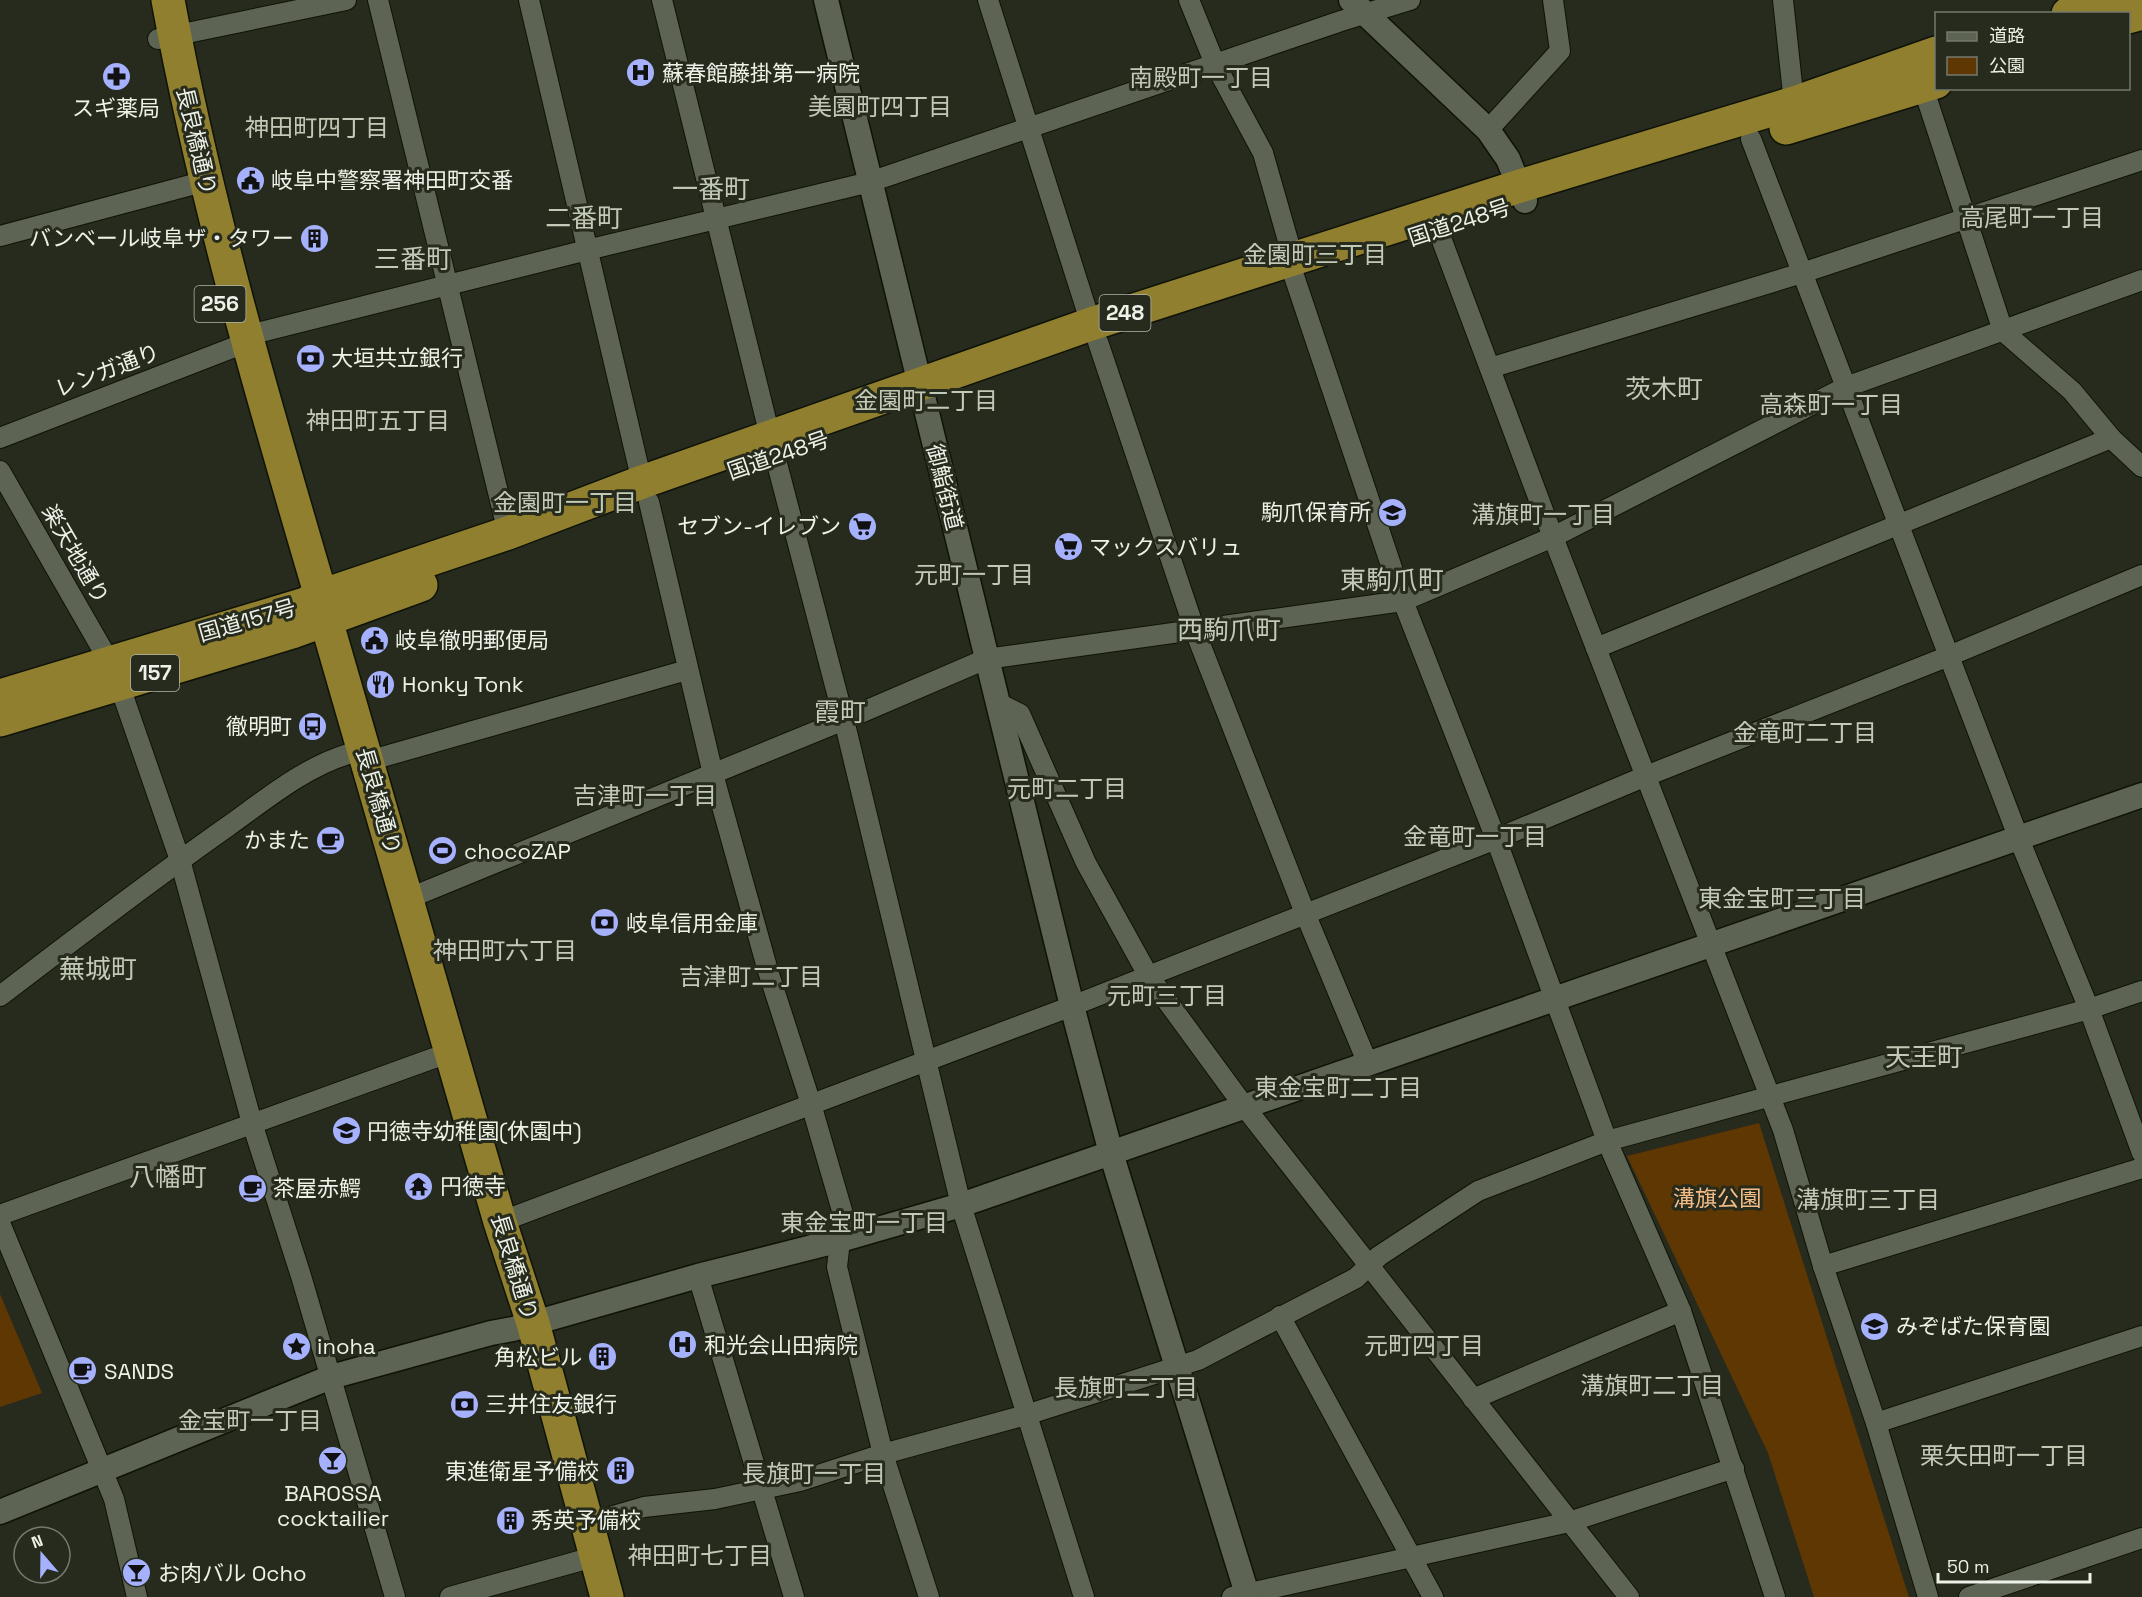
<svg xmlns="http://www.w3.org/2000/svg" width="2142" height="1597" viewBox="0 0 2142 1597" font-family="'Space Grotesk','Noto Sans JP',sans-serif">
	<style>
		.green { fill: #5f3702 }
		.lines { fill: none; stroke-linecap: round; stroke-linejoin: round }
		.minor-casing { stroke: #0f1307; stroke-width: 22 }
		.tertiary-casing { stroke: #0f1307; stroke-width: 27 }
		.trunk-casing { stroke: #0f1307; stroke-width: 36 }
		.minor { stroke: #5d6454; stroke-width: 20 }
		.tertiary { stroke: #5d6454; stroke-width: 24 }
		.trunk { stroke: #907f2e; stroke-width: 33 }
		.labels { text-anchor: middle; stroke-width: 6; stroke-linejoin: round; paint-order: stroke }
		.shield { fill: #262b1d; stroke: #b1b6ab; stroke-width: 1.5 }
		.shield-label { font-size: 21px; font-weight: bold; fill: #edf1e8 }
		.poi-label { font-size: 22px; fill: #edf1e8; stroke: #262b1d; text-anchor: start }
		.street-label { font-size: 22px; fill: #edf1e8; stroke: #262b1d }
		.park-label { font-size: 22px; fill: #f3bc87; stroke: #262b1d }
		.neighbourhood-label { font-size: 24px; fill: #c2c9b7; stroke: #262b1d }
		.quarter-label { font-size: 26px; fill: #c2c9b7; stroke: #262b1d }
	</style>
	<rect width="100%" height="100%" fill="#262b1d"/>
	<g class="green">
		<polygon points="1759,1123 1909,1597 1814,1597 1768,1453 1627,1156"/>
		<polygon points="0,1294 42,1393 0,1407"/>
	</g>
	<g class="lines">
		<defs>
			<g id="minor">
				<polyline points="378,0 508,533"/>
				<polyline points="529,0 642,482"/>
				<polyline points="662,0 770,436"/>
				<polyline points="988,0 1091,324"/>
				<polyline points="1189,0 1215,64 1263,153 1293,258"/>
				<polyline points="1783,0 1794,103"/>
				<polyline points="158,39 346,0"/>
				<polyline points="1923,87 2003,331 2072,391 2111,438 2142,467"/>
				<polyline points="1488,130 1560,51 1553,0"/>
				<polyline points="1751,139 2019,839 2089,1009 2142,1153"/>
				<polyline points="1438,230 1553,537 1783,1130 1823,1266 1876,1423 1928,1597"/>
				<polyline points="0,236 191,185"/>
				<polyline points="1293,273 1403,601 1496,839 1607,1141 1681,1311 1775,1597"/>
				<polyline points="245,336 587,250 870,182 1341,21 1410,0"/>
				<polyline points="1098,342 1195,631 1305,913 1368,1064"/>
				<polyline points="1490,368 1802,273 2142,160"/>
				<polyline points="0,438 232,348"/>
				<polyline points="775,456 844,720 961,1205 1084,1597"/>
				<polyline points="0,471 109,661"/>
				<polyline points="649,502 713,774 768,971 811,1104 843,1214 837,1267 883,1454 929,1597"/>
				<polyline points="1596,648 2111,438"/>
				<polyline points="119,684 180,860 252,1123 301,1276 395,1597"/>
				<polyline points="998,703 1020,714 1086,863 1148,975 1244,1106 1629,1597"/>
				<polyline points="368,761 687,670"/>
				<polyline points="407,899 844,720 986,659 1403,601 1553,537 1846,387 2142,280"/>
				<path d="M0,996C75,939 150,881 227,827C265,800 303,768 348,754"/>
				<polyline points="0,1215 434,1058"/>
				<polyline points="500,1222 1072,1006 1496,839 1646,776 1949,656 2142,575"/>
				<polyline points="0,1223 114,1499 137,1597"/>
				<polyline points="1823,1266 2142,1168"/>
				<polyline points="698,1276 794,1597"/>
				<polyline points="1280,1316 1433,1597"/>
				<polyline points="1473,1399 1681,1311"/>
				<polyline points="1876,1423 2142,1336"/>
				<polyline points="586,1524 644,1507 715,1499 800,1481 883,1454 1026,1415 1198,1360 1356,1278 1379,1256 1478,1191 1607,1141 2089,1009 2142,991"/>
				<polyline points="450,1597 579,1561"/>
				<polyline points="1232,1597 1569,1522 1734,1468"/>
				<polyline points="1969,1597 2142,1538"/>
			</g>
			<g id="tertiary">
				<polyline points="826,0 1072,1006 1111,1153 1248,1597"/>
				<polyline points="1351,0 1488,130 1508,159 1525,201"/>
				<polyline points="0,1512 331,1377 491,1333 513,1329 698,1276 840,1240 961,1205 2142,795"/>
			</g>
			<g id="trunk">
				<path d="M168,0C205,202 263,399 321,596L326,620L500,1222L533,1323L607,1597"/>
				<polyline points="2068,14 2113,0"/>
				<polyline points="2128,17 2142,13"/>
				<polyline points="1786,128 1936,82"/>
				<polyline points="0,696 305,604 321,596 508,533 642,482 1091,324 1520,186 1794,103 1936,53"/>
				<polyline points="0,720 292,632 421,585"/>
			</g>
		</defs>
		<use href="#minor" class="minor-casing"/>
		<use href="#tertiary" class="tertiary-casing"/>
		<use href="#trunk" class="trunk-casing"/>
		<use href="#minor" class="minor"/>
		<use href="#tertiary" class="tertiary"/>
		<use href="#trunk" class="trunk"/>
	</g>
	<defs>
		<symbol id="hospital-disc" viewBox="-11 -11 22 22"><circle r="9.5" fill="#a5b1fc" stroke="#262b1d"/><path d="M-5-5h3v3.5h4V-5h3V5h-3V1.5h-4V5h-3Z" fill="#111"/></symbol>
		<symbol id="pharmacy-disc" viewBox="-11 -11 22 22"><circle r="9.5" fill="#a5b1fc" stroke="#262b1d"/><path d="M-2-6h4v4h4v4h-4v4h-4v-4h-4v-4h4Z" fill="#111"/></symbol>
		<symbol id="civic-disc" viewBox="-11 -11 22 22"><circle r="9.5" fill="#a5b1fc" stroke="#262b1d"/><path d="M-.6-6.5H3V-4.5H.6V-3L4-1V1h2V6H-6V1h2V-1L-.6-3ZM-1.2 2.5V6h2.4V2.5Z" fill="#111"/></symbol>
		<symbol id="building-disc" viewBox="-11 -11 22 22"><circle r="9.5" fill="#a5b1fc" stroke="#262b1d"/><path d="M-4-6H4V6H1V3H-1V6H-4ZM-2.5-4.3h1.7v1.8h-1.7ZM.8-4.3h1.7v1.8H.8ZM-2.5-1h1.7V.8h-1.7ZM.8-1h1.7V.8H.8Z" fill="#111"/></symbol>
		<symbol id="bank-disc" viewBox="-11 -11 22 22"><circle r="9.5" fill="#a5b1fc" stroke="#262b1d"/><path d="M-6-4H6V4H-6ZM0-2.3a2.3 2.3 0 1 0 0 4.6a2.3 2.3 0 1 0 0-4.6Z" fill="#111"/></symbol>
		<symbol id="school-disc" viewBox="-11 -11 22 22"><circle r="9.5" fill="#a5b1fc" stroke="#262b1d"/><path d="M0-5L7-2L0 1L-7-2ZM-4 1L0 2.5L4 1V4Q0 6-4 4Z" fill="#111"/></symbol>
		<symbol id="supermarket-disc" viewBox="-11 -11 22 22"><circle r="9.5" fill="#a5b1fc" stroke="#262b1d"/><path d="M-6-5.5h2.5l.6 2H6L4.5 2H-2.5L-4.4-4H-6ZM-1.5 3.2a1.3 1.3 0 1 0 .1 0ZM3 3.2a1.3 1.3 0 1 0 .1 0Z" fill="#111"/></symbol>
		<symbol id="restaurant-disc" viewBox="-11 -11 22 22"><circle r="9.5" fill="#a5b1fc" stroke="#262b1d"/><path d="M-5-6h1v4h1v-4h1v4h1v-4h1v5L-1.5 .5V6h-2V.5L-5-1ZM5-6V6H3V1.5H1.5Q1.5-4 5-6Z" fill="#111"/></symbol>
		<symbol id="bus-disc" viewBox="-11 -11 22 22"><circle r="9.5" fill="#a5b1fc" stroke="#262b1d"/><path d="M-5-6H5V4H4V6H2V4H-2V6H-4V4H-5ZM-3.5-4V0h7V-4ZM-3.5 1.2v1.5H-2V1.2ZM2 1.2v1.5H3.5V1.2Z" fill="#111"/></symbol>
		<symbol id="cafe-disc" viewBox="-11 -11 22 22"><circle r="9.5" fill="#a5b1fc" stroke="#262b1d"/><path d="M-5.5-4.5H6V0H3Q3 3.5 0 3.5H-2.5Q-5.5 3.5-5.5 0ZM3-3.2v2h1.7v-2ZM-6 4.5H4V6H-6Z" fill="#111"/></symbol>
		<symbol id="stadium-disc" viewBox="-11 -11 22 22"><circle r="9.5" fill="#a5b1fc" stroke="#262b1d"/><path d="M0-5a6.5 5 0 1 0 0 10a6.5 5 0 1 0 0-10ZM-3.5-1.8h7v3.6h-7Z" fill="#111"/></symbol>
		<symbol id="temple-disc" viewBox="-11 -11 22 22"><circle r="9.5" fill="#a5b1fc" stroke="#262b1d"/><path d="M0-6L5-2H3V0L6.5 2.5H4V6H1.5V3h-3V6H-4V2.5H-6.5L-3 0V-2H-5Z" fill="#111"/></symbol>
		<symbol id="sight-disc" viewBox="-11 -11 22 22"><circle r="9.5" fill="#a5b1fc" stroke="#262b1d"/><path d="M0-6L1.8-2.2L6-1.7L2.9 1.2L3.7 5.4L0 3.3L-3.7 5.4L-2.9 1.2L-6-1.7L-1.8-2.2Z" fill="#111"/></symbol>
		<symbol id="bar-disc" viewBox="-11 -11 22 22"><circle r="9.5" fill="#a5b1fc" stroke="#262b1d"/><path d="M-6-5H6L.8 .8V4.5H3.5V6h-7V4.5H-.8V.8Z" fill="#111"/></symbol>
	</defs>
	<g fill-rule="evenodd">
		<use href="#hospital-disc" x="624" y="56" width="33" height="33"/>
		<use href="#pharmacy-disc" x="100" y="60" width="33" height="33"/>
		<use href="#civic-disc" x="234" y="164" width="33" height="33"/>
		<use href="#building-disc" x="298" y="222" width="33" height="33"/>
		<use href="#bank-disc" x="294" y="342" width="33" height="33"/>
		<use href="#school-disc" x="1376" y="496" width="33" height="33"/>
		<use href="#supermarket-disc" x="846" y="510" width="33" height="33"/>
		<use href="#supermarket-disc" x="1052" y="530" width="33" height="33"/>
		<use href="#civic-disc" x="358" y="624" width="33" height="33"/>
		<use href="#restaurant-disc" x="364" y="668" width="33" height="33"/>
		<use href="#bus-disc" x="296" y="710" width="33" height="33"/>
		<use href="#cafe-disc" x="314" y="824" width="33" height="33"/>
		<use href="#stadium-disc" x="426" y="834" width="33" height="33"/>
		<use href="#bank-disc" x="588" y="906" width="33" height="33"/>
		<use href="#school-disc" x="330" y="1114" width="33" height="33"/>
		<use href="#temple-disc" x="402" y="1170" width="33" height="33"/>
		<use href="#cafe-disc" x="236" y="1172" width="33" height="33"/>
		<use href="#school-disc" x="1858" y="1310" width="33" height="33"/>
		<use href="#hospital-disc" x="666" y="1328" width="33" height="33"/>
		<use href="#sight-disc" x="280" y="1330" width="33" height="33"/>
		<use href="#building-disc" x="586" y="1340" width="33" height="33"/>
		<use href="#cafe-disc" x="66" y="1354" width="33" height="33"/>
		<use href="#bank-disc" x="448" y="1388" width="33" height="33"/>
		<use href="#bar-disc" x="316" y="1444" width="33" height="33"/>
		<use href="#building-disc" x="604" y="1454" width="33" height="33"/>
		<use href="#building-disc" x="494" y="1504" width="33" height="33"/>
		<use href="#bar-disc" x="120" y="1556" width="33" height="33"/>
	</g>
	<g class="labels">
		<g class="shield">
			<rect x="194.5" y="286" width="51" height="36" rx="4.5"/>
			<rect x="1099.5" y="295" width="51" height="36" rx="4.5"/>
			<rect x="131" y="655" width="48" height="36" rx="4.5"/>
		</g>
		<g class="shield-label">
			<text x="220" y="311">256</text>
			<text x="1125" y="320">248</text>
			<text x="155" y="680">157</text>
		</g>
		<g class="poi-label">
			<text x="662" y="81">蘇春館藤掛第一病院</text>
			<text x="116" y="116" text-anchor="middle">スギ薬局</text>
			<text x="271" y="188">岐阜中警察署神田町交番</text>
			<text x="294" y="246" text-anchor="end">バンベール岐阜ザ・タワー</text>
			<text x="331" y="366">大垣共立銀行</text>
			<text x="1371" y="520" text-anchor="end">駒爪保育所</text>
			<text x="841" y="534" text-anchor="end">セブン-イレブン</text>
			<text x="1089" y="555">マックスバリュ</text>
			<text x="395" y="648">岐阜徹明郵便局</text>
			<text x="402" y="692">Honky Tonk</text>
			<text x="292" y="734" text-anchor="end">徹明町</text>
			<text x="310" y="848" text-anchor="end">かまた</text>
			<text x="464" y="859">chocoZAP</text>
			<text x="626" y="931">岐阜信用金庫</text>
			<text x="367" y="1139">円徳寺幼稚園(休園中)</text>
			<text x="440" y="1194">円徳寺</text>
			<text x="273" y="1196">茶屋赤鰐</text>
			<text x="1896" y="1334">みぞばた保育園</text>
			<text x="704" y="1353">和光会山田病院</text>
			<text x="317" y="1354">inoha</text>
			<text x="582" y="1365" text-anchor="end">角松ビル</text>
			<text x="104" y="1379">SANDS</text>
			<text x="485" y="1412">三井住友銀行</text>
			<text x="599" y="1479" text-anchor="end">東進衛星予備校</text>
			<text x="333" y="1501" text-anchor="middle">BAROSSA<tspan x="333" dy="25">cocktailier</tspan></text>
			<text x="531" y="1528">秀英予備校</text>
			<text x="158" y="1581">お肉バル Ocho</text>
		</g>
		<g class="street-label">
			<text transform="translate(197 141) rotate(77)" y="8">長良橋通り</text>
			<text transform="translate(1459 222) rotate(-18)" y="8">国道248号</text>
			<text transform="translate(107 370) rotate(-21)" y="8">レンガ通り</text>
			<text transform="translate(778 455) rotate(-19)" y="8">国道248号</text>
			<text transform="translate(945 487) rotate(76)" y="8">御鮨街道</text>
			<text transform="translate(76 554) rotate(60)" y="8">楽天地通り</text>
			<text transform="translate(247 620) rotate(-16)" y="8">国道157号</text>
			<text transform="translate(379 801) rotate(74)" y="8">長良橋通り</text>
			<text transform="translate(515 1267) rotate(73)" y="8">長良橋通り</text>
		</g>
		<g class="park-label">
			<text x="1717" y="1206">溝旗公園</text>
		</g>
		<g class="neighbourhood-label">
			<text x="1201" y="86">南殿町一丁目</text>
			<text x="880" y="115">美園町四丁目</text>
			<text x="317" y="136">神田町四丁目</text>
			<text x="2032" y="226">高尾町一丁目</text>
			<text x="1315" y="263">金園町三丁目</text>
			<text x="926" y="409">金園町二丁目</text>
			<text x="1831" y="413">高森町一丁目</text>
			<text x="378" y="429">神田町五丁目</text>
			<text x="565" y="511">金園町一丁目</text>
			<text x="1543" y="523">溝旗町一丁目</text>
			<text x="974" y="583">元町一丁目</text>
			<text x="1805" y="741">金竜町二丁目</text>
			<text x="1067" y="797">元町二丁目</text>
			<text x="645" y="804">吉津町一丁目</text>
			<text x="1475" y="845">金竜町一丁目</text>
			<text x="1782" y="907">東金宝町三丁目</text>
			<text x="505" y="959">神田町六丁目</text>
			<text x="751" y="985">吉津町二丁目</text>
			<text x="1167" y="1004">元町三丁目</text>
			<text x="1338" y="1096">東金宝町二丁目</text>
			<text x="1868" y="1208">溝旗町三丁目</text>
			<text x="864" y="1231">東金宝町一丁目</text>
			<text x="1424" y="1354">元町四丁目</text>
			<text x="1652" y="1394">溝旗町二丁目</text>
			<text x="1126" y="1396">長旗町二丁目</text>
			<text x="250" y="1429">金宝町一丁目</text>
			<text x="2004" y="1464">栗矢田町一丁目</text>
			<text x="814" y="1482">長旗町一丁目</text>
			<text x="700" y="1564">神田町七丁目</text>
		</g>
		<g class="quarter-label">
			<text x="711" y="198">一番町</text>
			<text x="584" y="227">二番町</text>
			<text x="413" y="268">三番町</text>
			<text x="1664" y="398">茨木町</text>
			<text x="1392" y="589">東駒爪町</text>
			<text x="1229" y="639">西駒爪町</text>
			<text x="840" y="721">霞町</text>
			<text x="98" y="978">蕪城町</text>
			<text x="1924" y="1066">天王町</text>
			<text x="168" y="1186">八幡町</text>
		</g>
	</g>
	<rect x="1935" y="12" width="195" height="78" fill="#262b1d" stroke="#767a6e" stroke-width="1.5"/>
	<rect x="1947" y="32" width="30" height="9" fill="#5d6454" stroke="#767a6e" stroke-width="1.5"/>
	<text x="1989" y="42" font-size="18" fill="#edf1e8">道路</text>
	<rect x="1947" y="57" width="30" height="18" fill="#5f3702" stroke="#767a6e" stroke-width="1.5"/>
	<text x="1989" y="72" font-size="18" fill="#edf1e8">公園</text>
	<g transform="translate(42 1555) rotate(340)"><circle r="28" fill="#262b1d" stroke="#767a6e" stroke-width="1.5"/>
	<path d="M0-4.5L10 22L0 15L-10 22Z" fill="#a5b1fc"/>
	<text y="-9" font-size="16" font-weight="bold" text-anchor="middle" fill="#edf1e8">N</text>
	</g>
	<path d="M1938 1573v9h152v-9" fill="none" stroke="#edf1e8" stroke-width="3"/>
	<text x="1947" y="1573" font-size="18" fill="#edf1e8" stroke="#262b1d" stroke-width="4.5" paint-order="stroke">50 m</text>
</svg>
